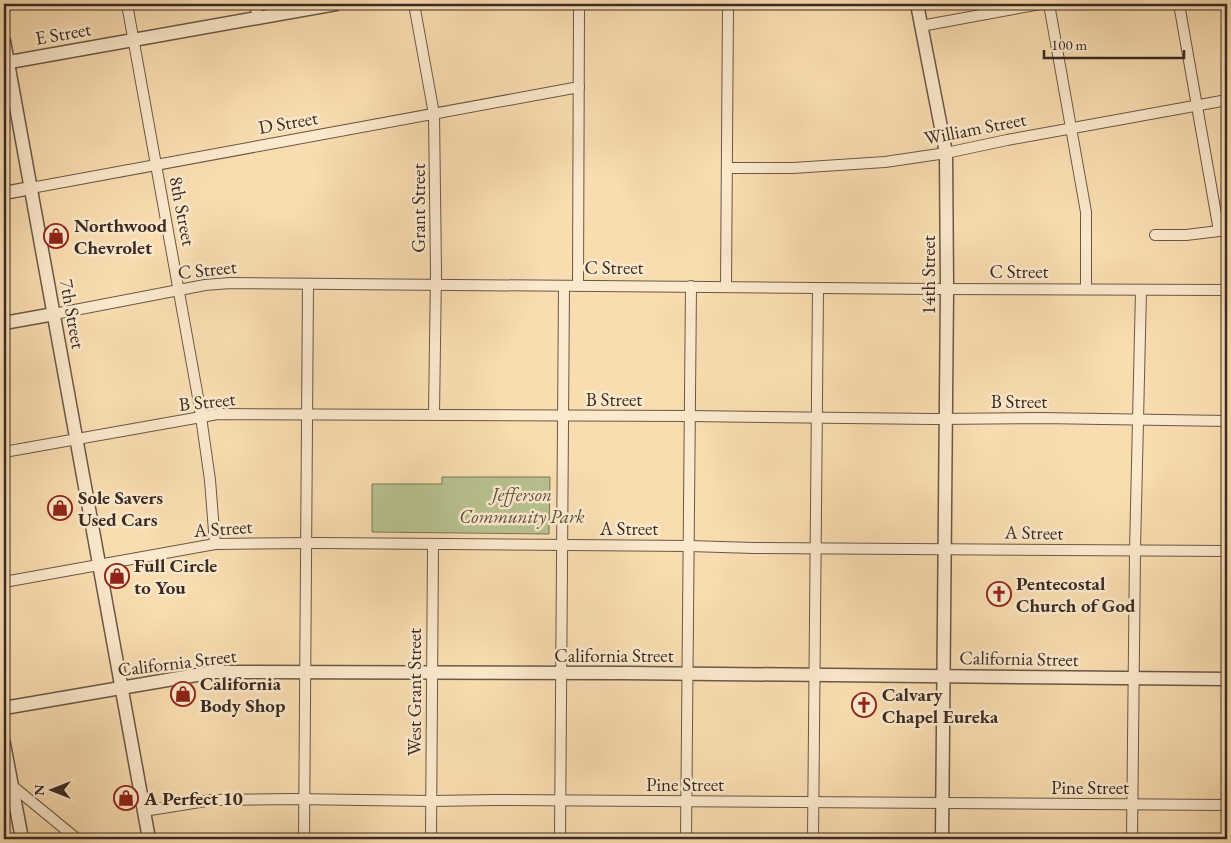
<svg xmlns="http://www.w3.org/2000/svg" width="1231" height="843" viewBox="0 0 1231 843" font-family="'EB Garamond',serif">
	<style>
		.green { fill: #b8c290; stroke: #79765a }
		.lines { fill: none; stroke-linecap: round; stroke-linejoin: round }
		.minor-casing { stroke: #6a5847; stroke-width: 12 }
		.tertiary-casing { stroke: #6a5847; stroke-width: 15 }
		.minor { stroke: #fbe9cc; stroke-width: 10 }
		.tertiary { stroke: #fbe9cc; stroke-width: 12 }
		.labels { text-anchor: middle; stroke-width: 5; stroke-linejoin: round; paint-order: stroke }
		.street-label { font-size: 19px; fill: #3a2b24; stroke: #fbe9cc }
		.poi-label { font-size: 19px; font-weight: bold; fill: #3a2b24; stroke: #fbe9cc; text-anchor: start }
		.park-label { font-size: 19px; font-style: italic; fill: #5a513f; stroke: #fbe9cc }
	</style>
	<rect width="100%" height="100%" fill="#f9ddb1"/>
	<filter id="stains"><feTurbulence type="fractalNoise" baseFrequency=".004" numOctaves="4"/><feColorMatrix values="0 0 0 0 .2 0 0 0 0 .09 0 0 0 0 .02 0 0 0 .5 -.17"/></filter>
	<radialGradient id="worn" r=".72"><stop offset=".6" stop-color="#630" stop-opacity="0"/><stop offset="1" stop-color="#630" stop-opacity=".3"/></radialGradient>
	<polygon class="green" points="442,477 550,477 549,534 372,532 372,484 442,484"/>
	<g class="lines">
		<defs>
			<g id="minor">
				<polyline points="127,4 199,403 210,480 215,544"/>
				<polyline points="255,4 258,18"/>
				<polyline points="414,4 434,114 436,272 434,414"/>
				<polyline points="1049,4 1086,212 1086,289"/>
				<polyline points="1179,4 1219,231"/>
				<polyline points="921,26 1040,4"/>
				<polyline points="728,168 793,168 885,162 946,153 1007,140 1227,100"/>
				<polyline points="31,188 579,87"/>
				<polyline points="1155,235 1186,235 1227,230"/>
				<polyline points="578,286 579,4"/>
				<polyline points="726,287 728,4"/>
				<polyline points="54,314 205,285 230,283 934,289 1227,290"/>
				<polyline points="4,452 218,414 690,416 934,419 1041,418 1227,421"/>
				<polyline points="4,582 215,544 317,543 689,546 754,548 1227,551"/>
				<polyline points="4,779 77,839"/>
				<polyline points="144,811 212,800 293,799 431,801 495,800 1227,805"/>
				<polyline points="304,839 308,284"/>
				<polyline points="431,839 433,544"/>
				<polyline points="560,839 564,286"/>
				<polyline points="686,839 691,286"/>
				<polyline points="813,839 818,288"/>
				<polyline points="1132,839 1135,551 1141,290"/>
			</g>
			<g id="tertiary">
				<polyline points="917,4 946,153 947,289 942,839"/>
				<polyline points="4,41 149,839"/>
				<polyline points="4,63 336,4"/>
				<polyline points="4,193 31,188"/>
				<polyline points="4,323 54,314"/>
				<polyline points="4,708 214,672 624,673 1227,679"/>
				<polyline points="4,744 22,839"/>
			</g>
		</defs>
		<use href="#minor" class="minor-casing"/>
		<use href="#tertiary" class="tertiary-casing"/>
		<use href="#minor" class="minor"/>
		<use href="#tertiary" class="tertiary"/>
	</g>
	<defs>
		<symbol id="shop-ring" viewBox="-11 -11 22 22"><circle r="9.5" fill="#fbe9cc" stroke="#8f2418" stroke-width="1.5"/><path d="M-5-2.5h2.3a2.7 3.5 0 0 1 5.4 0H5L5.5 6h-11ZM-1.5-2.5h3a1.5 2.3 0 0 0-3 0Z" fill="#8f2418"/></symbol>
		<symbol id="church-ring" viewBox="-11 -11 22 22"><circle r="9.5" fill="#fbe9cc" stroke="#8f2418" stroke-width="1.5"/><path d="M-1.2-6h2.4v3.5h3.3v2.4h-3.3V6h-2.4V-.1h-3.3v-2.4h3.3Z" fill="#8f2418"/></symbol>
	</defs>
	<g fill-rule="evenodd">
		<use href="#shop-ring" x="42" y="222" width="28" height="28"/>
		<use href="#shop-ring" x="46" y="494" width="28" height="28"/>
		<use href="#shop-ring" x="103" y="562" width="28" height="28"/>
		<use href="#church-ring" x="985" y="580" width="28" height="28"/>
		<use href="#shop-ring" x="169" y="680" width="28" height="28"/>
		<use href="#church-ring" x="850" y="691" width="28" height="28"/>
		<use href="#shop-ring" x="112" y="784" width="28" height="28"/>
	</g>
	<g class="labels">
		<g class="street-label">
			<text transform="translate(63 33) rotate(-10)" y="7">E Street</text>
			<text transform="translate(288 122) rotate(-10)" y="7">D Street</text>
			<text transform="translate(975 128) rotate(-11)" y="7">William Street</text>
			<text transform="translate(418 208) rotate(-90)" y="7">Grant Street</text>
			<text transform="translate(183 211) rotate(79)" y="7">8th Street</text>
			<text x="614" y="274">C Street</text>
			<text transform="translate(207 269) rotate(-6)" y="7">C Street</text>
			<text x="1019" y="278">C Street</text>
			<text transform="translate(928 275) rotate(-90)" y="7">14th Street</text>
			<text transform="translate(73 314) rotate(80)" y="7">7th Street</text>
			<text x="614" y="406">B Street</text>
			<text transform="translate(207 401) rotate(-6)" y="7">B Street</text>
			<text x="1019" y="408">B Street</text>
			<text transform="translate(223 528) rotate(-4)" y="7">A Street</text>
			<text x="629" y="535">A Street</text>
			<text transform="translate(1034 532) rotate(1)" y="7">A Street</text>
			<text x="614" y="662">California Street</text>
			<text transform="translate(1019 658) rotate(1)" y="7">California Street</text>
			<text transform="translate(177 662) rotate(-7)" y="7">California Street</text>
			<text transform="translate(414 692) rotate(-90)" y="7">West Grant Street</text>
			<text x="685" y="791">Pine Street</text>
			<text x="1090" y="794">Pine Street</text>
		</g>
		<g class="poi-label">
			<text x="74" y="232">Northwood<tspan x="74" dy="22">Chevrolet</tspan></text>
			<text x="78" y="504">Sole Savers<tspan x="78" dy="22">Used Cars</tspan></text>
			<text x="134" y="572">Full Circle<tspan x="134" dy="22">to You</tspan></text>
			<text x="1016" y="590">Pentecostal<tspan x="1016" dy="22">Church of God</tspan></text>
			<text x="200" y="690">California<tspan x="200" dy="22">Body Shop</tspan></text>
			<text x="882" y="701">Calvary<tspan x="882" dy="22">Chapel Eureka</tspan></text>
			<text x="144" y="805">A Perfect 10</text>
		</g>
		<g class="park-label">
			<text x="522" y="501">Jefferson<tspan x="522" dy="22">Community Park</tspan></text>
		</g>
	</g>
	<rect width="1231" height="843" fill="none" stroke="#f9ddb1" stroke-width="20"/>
	<rect x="5" y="5" width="1221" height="833" fill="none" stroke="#3a2b24" stroke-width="2.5"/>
	<rect x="10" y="10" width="1211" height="823" fill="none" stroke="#3a2b24"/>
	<g transform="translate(52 790) rotate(270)" stroke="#fbe9cc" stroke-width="4" paint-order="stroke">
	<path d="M0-4L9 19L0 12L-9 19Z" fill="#3a2b24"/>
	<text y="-8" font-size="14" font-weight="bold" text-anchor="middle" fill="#3a2b24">N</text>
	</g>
	<path d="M1044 50v8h140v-8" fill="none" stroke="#3a2b24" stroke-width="2.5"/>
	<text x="1051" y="50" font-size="15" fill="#3a2b24" stroke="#fbe9cc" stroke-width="4" paint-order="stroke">100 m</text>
	<rect width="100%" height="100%" filter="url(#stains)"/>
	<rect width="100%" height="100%" fill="url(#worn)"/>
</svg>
